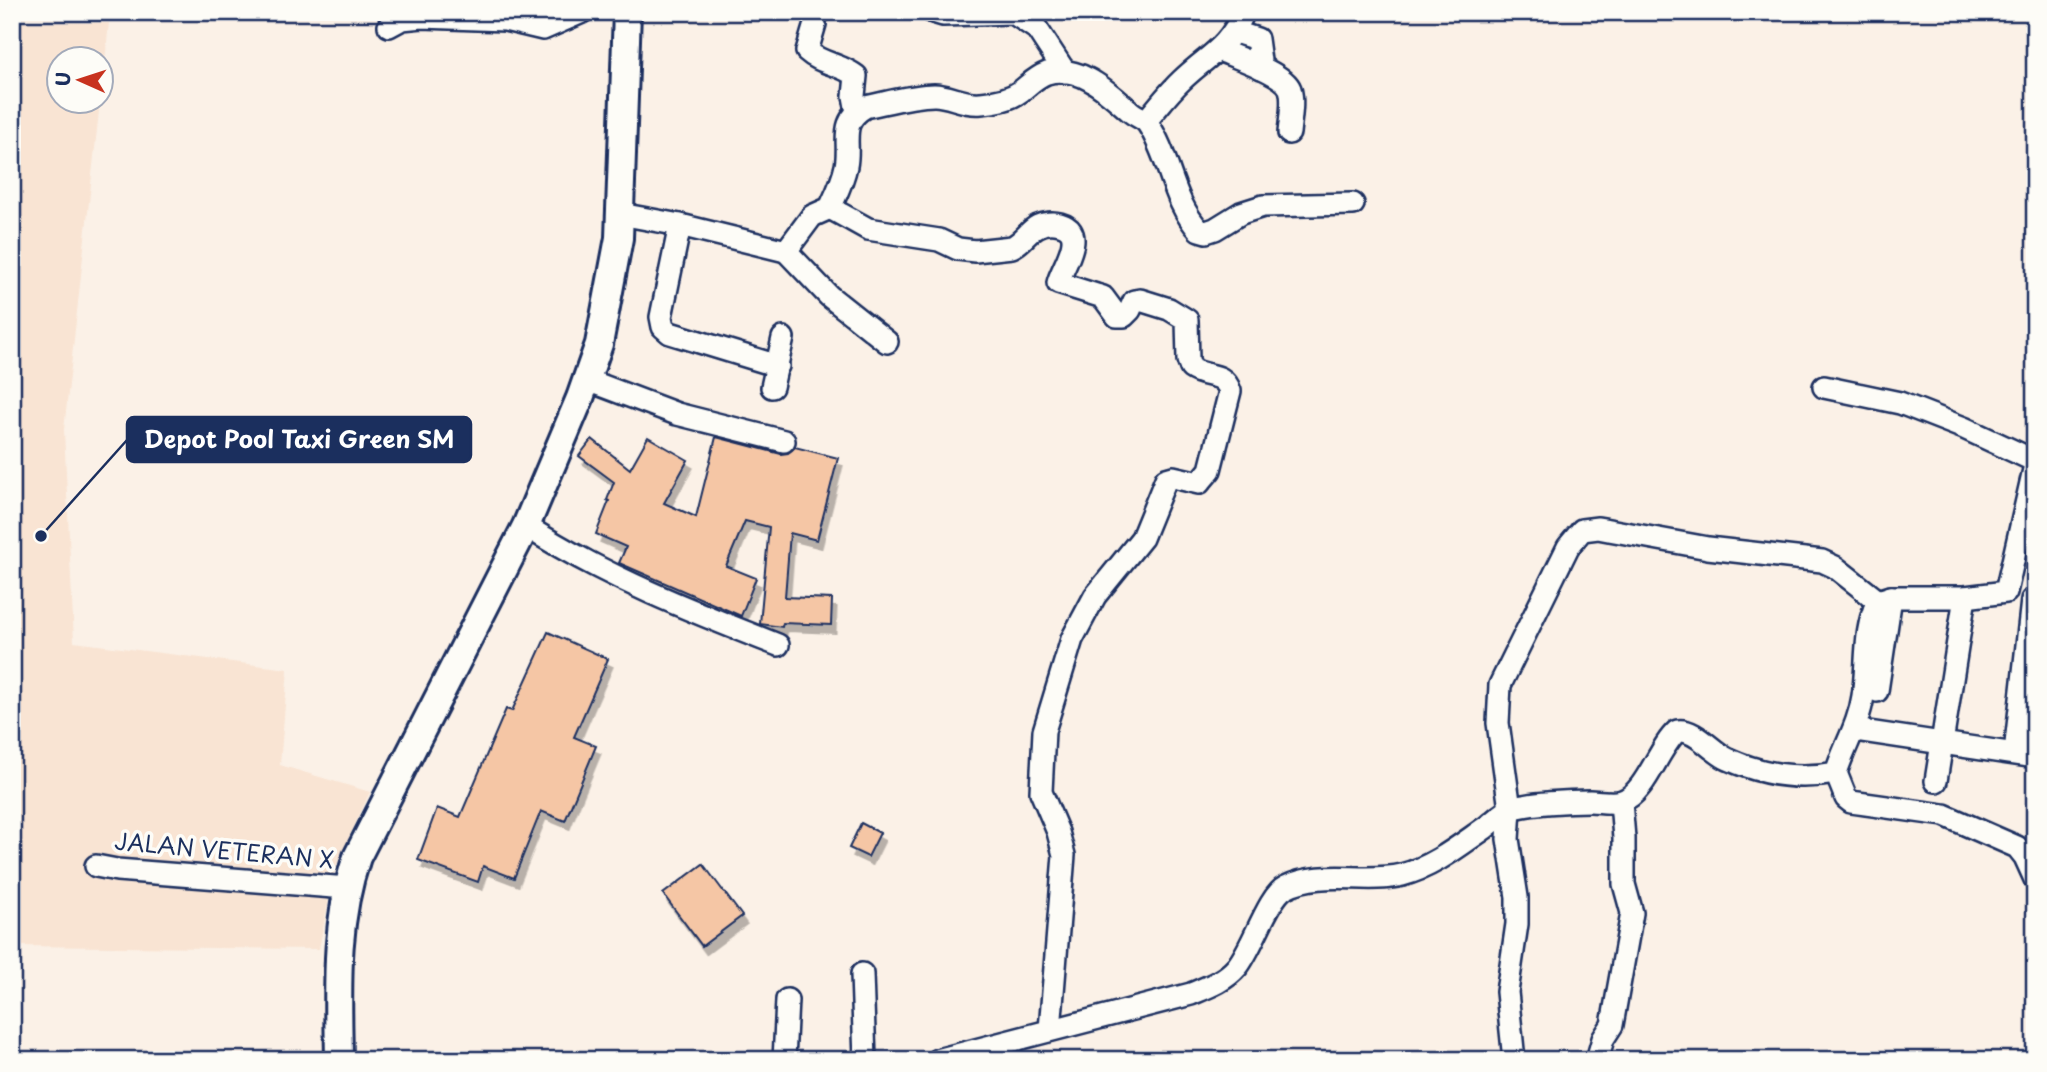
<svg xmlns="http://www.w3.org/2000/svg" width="2047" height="1072" viewBox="0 0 2047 1072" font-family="'Playpen Sans',sans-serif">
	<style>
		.built { fill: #f9e4d3 }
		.building { fill: #f5c6a5; stroke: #1b2f5e; stroke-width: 2; filter: url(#shadow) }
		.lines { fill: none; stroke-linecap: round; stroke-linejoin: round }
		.minor-casing { stroke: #1b2f5e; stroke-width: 26 }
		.major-casing { stroke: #1b2f5e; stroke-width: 32 }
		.minor { stroke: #fdfcf7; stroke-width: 21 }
		.major { stroke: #fdfcf7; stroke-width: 26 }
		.labels { text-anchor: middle; stroke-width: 7; stroke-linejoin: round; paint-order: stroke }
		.street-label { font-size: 23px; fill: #1b2f5e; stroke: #fdfcf7 }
		.leader { fill: none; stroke: #1b2f5e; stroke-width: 2.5 }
		.callout-dot { fill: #1b2f5e; stroke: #fdfcf7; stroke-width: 2.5 }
		.callout { fill: #1b2f5e; stroke: #1b2f5e; stroke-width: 2.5 }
		.callout-label { font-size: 24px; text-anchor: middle; font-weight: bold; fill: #fff }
	</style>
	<defs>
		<filter id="shadow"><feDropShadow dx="4.5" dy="8" stdDeviation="0" flood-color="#0004"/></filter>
	</defs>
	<rect width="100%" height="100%" fill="#fbf1e7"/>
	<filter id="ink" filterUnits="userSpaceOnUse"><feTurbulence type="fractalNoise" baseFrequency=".0143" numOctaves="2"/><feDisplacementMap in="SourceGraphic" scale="14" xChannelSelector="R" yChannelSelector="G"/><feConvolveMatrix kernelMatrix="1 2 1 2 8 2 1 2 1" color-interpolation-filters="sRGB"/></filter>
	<g filter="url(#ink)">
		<polygon class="built" points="12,22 109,23 102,89 102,60 60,60 60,102 100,102 64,430 74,642 288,669 280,765 370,792 335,868 319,949 12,946"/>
		<g class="building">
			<polygon points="648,437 688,460 664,503 696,517 716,437 781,454 788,453 795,447 838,458 817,540 790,533 785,597 832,599 831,625 783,623 782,627 760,624 769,527 745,521 726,566 756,578 741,616 619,563 626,547 596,534 609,501 607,500 614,482 579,456 592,439 630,469"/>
			<polygon points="548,632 608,659 574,737 596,746 565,821 541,811 514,878 483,866 478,882 418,860 437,808 460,817 506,709 512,711"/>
			<polygon points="861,823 880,833 868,857 849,848"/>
			<polygon points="703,864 742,916 702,946 663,894"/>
		</g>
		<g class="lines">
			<defs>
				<g id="minor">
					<polyline points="933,12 943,15 1013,13 1037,29 1065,72"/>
					<path d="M815,24L807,51C821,64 841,64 856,76L854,96L857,112"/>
					<polyline points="389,26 402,19 422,17 505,20 543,29 582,12"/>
					<polyline points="1235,32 1257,39 1261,68"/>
					<path d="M1219,50C1235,57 1284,73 1290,89C1294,101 1290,121 1289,133"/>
					<path d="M1146,121C1158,107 1169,92 1182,80C1209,54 1227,50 1244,12"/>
					<path d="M830,208L868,229L939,240L958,249L975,251L1012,247C1023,242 1028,231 1038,226C1044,223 1053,222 1060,224C1089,232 1061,268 1058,283L1103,297L1117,316H1124L1130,310L1134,301L1140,300L1169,309L1187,320L1188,360L1191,368C1206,379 1223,370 1230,391L1210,470L1199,483L1173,477L1166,479L1142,538L1095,596L1072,639L1044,731L1041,792L1058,832L1064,855L1050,1030"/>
					<path d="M620,214L680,225L786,251L812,216L830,208C836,195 843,181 846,166C851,141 838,123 865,107C885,103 913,95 934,95C950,95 964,105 981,103C995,102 1009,100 1021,91C1030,84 1036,77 1047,73C1081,64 1109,93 1131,112C1137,117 1144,118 1148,124C1170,157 1172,201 1199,230L1206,232L1215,229L1241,213L1263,206L1353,204"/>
					<polyline points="680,225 661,317 663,327 670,333 778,366"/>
					<polyline points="786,251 829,296 887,342"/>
					<polyline points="587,380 677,414 784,441"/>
					<polyline points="772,387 783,338"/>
					<polyline points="1824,387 1900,403 1964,428 2035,461"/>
					<path d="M526,526C605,577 691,611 778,645"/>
					<polyline points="1877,691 1891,597"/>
					<polyline points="1855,730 2035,757"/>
					<polyline points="2015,753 2032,600"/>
					<polyline points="1836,773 1846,798 1851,802 1944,815 2017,847 2025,857 2035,879"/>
					<polyline points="1936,781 1965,597"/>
					<polyline points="96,866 117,870 347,888"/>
					<polyline points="862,974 865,1060"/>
					<polyline points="784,1060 787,1000"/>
					<path d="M937,1060L1191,994C1208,987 1225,981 1237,967C1253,948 1268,896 1286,887C1322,869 1365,884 1402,875C1433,867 1459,846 1485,828C1493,822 1502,813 1511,809C1528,803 1571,801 1590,801C1599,801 1613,804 1622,801C1646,793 1658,748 1677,731C1695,728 1712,752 1728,759C1763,775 1799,780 1836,773C1844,747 1859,724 1863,696C1868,665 1863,630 1878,601L1891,597H1965L2006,592L2035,465"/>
					<polyline points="1514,1060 1507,992 1517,924 1517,897 1508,839 1510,809 1498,723 1500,685 1568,547 1582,530 1598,528 1708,548 1822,561 1835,567 1878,601"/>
					<polyline points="1597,1060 1603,1039 1612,1025 1632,913 1624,884 1624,838 1621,802"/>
				</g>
				<path id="major" d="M339,1060C338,990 334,924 357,857L526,526L580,398L599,344L619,238L627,12"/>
			</defs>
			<use href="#minor" class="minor-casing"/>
			<use href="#major" class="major-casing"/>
			<use href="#minor" class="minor"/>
			<use href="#major" class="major"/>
		</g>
	</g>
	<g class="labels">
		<g class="street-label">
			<text transform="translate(224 851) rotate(5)" y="8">JALAN VETERAN X</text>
		</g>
	</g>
	<path class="leader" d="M41 536L127 440"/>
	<circle class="callout-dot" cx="41" cy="536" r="7"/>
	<rect class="callout" x="127" y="417" width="344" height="45" rx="7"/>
	<g class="callout-label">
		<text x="299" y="448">Depot Pool Taxi Green SM</text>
	</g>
	<rect width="2047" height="1072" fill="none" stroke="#fdfcf7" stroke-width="42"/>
	<rect x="21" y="21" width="2005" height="1030" fill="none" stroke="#1b2f5e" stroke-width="2.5" filter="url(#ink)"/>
	<g transform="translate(80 80) rotate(273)"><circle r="33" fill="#fdfcf7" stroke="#a3aaba" stroke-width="2"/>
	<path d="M0-5L12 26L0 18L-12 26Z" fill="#c8321e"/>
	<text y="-10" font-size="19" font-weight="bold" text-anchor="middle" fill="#1b2f5e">U</text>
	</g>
</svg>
